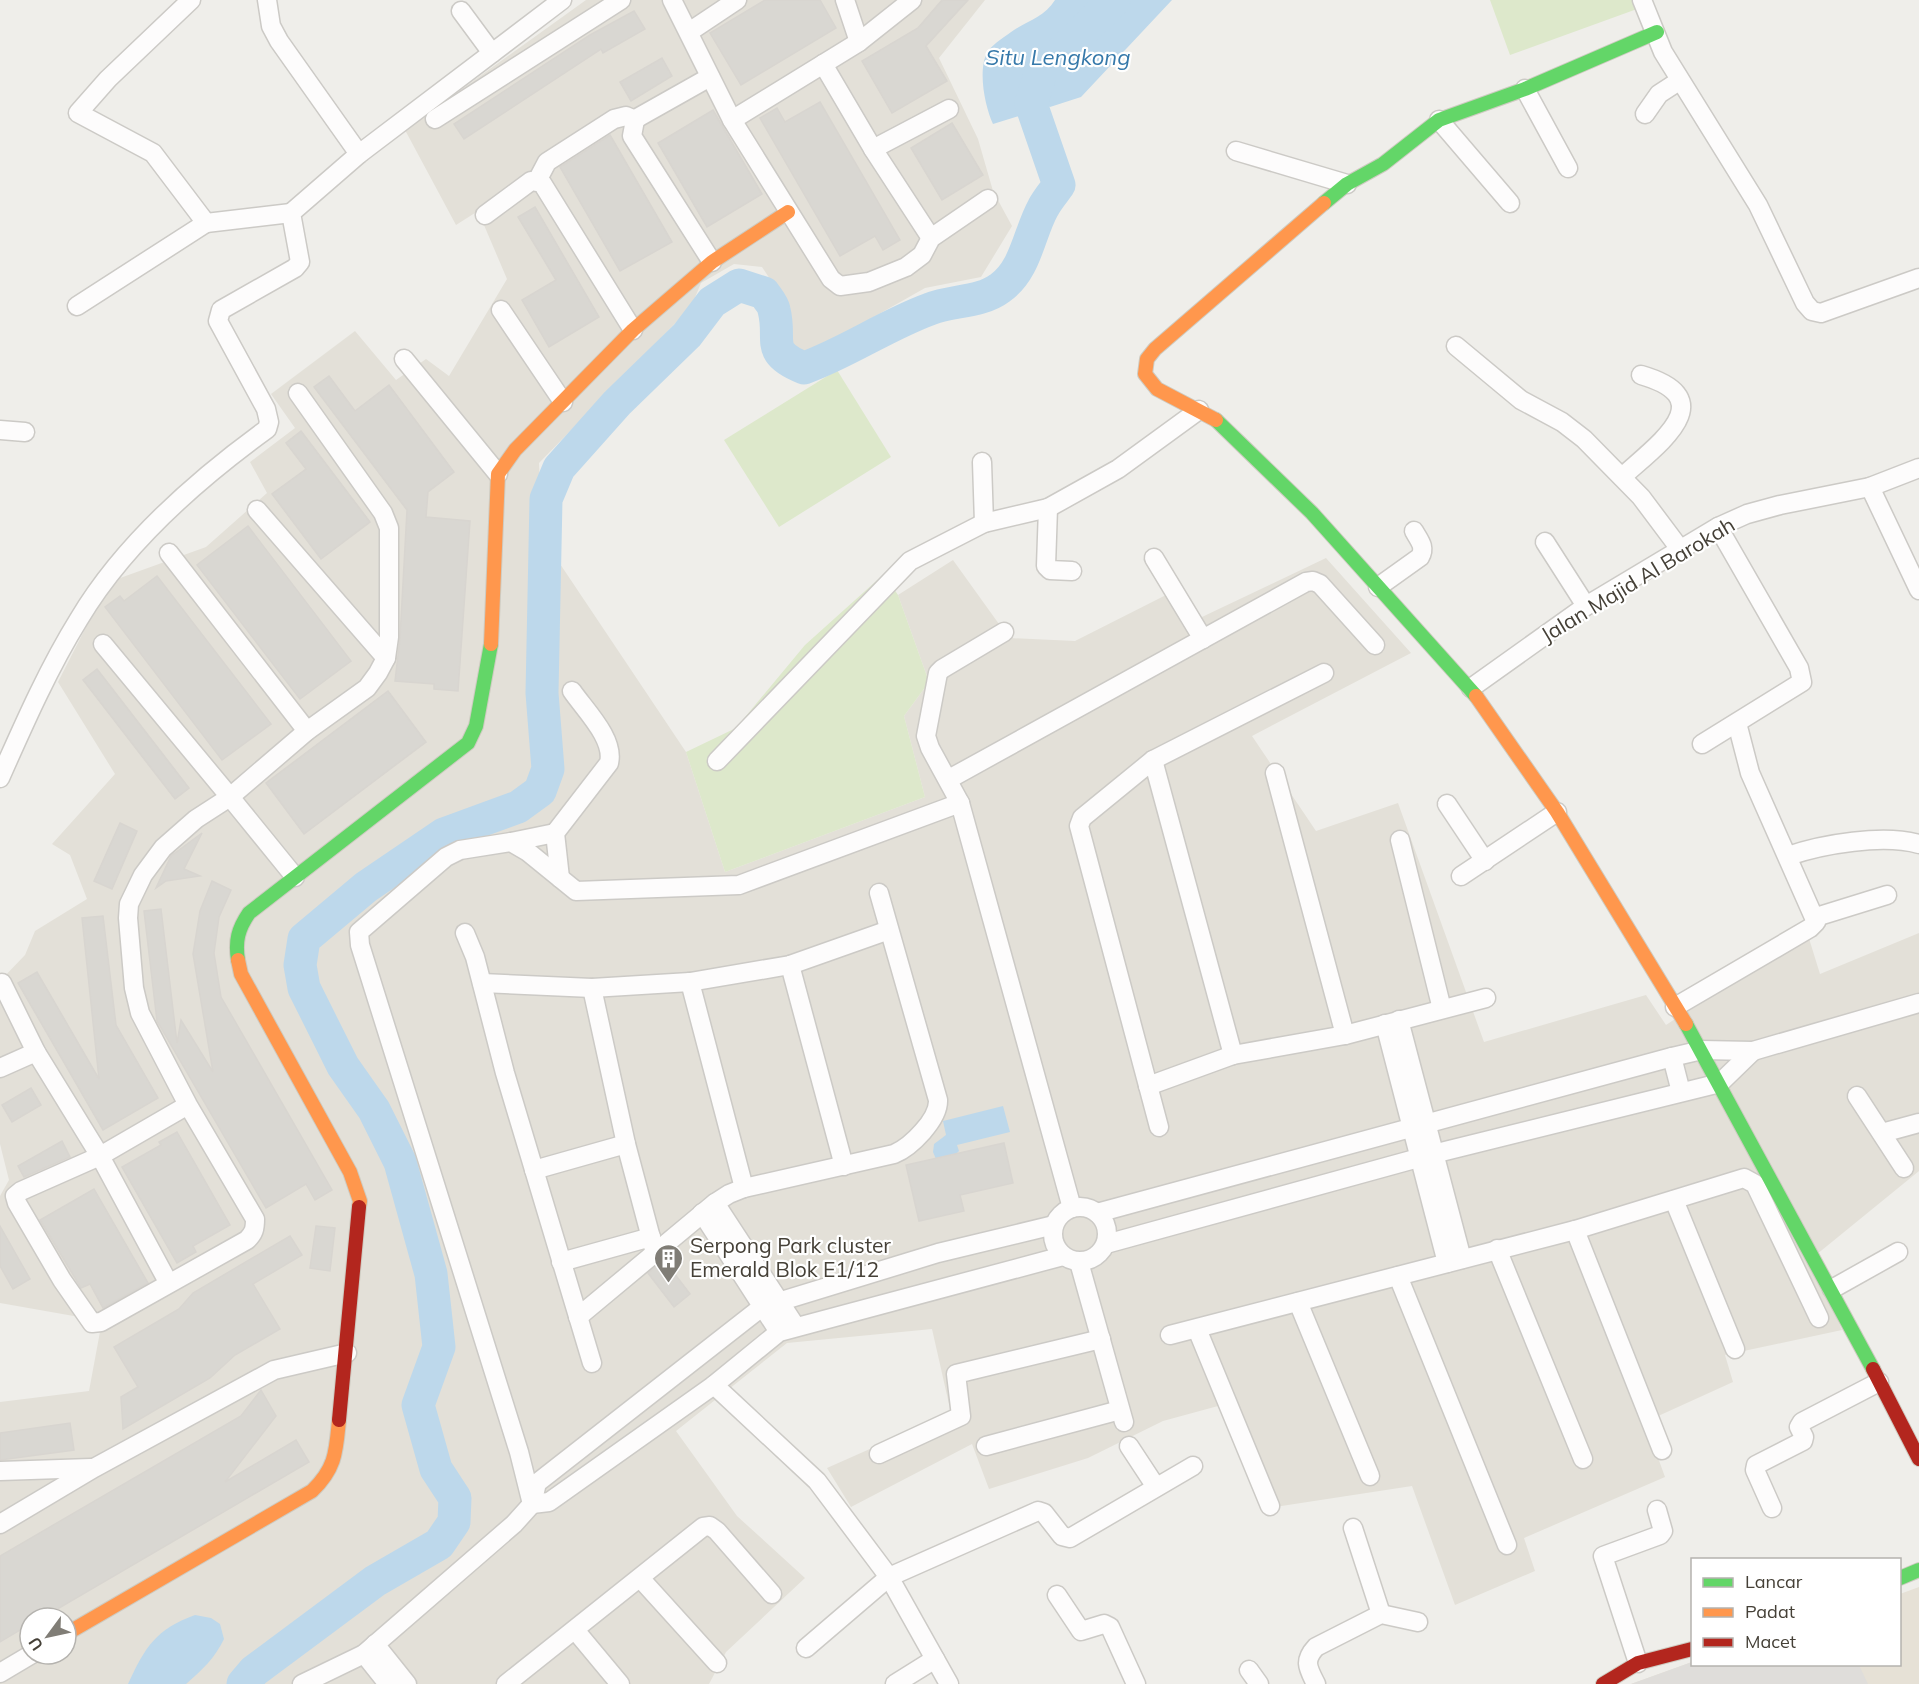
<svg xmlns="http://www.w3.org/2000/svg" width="1919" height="1684" viewBox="0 0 1919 1684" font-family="Mulish,sans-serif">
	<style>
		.residential { fill: #e3e0d8; fill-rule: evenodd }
		.education { fill: #e6e1d6 }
		.green { fill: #dde8cb }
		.parking { fill: #dfddda }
		.water { fill: #bdd8eb }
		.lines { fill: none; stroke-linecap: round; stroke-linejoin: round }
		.river { stroke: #bdd8eb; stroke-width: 33 }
		.building { fill: #d9d7d2; stroke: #d8d5d0; stroke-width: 1.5 }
		.street-casing { stroke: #cccac6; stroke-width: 21 }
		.fast-casing { stroke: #cecbc1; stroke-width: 16 }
		.slow-casing { stroke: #cecbc1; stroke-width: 16 }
		.jam-casing { stroke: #cecbc1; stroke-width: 16 }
		.street { stroke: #fdfcfc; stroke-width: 18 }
		.fast { stroke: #63d668; stroke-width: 14 }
		.slow { stroke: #ff974d; stroke-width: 14 }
		.jam { stroke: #b3261e; stroke-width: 14 }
		.labels { text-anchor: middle; stroke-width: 4.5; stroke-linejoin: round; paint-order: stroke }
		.street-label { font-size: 21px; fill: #454037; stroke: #fff }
		.poi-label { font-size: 21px; fill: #454037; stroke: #fff; text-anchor: start }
		.water-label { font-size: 22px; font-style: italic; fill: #3679aa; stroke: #fff }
	</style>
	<rect width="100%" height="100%" fill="#efeeea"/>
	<path class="residential" d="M586,0H985L939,58L978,139L993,191L1012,226L981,277L925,288L810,353L786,346L782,297L762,267L734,264L701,283L691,307L539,463L542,537L686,752L725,872L925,797L904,716L929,682L898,595L953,560L1009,638L1075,641L1166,595L1183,626L1326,558L1411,653L1252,736L1316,831L1398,803L1484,1042L1646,995L1666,1025L1807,932L1820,974L1919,933V1171L1811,1259L1842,1330L1725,1355L1733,1382L1645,1422L1665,1477L1524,1538L1535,1571L1455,1605L1412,1486L1261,1509L1218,1406L1163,1421L1088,1458L989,1489L972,1444L851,1507L827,1468L951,1413L932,1329L787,1343L676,1431L737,1516L805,1578L726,1652L709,1684H0V1402L89,1391L102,1321L0,1303V1196L9,1180L0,1144V981L25,955L35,931L87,899L70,855L52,844L115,774L58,682L109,582L206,547L267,493L250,462L295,428L271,394L355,331L396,380L426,359L449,376L507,279L478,211L456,225L405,130ZM30,1618H66V1654H30Z"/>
	<polygon class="education" points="1919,1587 1919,1684 1631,1684 1692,1662 1692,1664 1900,1664 1900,1594"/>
	<g class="green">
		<polygon points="1490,0 1634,0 1637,9 1510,55"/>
		<polygon points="837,370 891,457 779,527 724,440"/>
		<polygon points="884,574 898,595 929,682 904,716 925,797 725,872 686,752 736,728 805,645"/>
	</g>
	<polygon class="parking" points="1692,1662 1692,1664 1859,1665 1868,1684 1631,1684"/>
	<g class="water">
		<path d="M1055,0H1172L1081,97L1050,107C1039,101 1032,104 1022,109L1019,116L993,124C985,107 977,69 988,51C993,44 1007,35 1014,30C1030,20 1045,16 1055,0Z"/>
		<polygon points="1003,1106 1010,1132 957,1145 959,1151 955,1155 936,1159 933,1152 934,1144 946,1135 943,1121"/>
		<path d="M195,1615L211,1618L220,1624L224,1639C215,1658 202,1670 186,1684H128C145,1647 156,1629 195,1615Z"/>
	</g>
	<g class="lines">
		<path class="river" d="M243,1684L254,1671L375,1581L439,1544L454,1522L455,1498L436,1469L418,1405L439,1347L431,1274L400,1162L374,1110L343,1066L304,988L300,965L304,939L366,887L444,834L518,807L540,791L548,769L542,693L546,499L559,468L617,403L687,335L712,302L739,285L764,293C767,298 773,304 774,310C782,341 764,352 804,368C848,352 886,325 930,309C952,300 980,303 1000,288C1026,270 1029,233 1043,208C1047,200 1054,192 1059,185L1031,104L1041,72L1114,0"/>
	</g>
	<g class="building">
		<polygon points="765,0 820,0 836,28 741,85 710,33"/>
		<polygon points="942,0 968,0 926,46 947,81 892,113 862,61 918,28"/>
		<polygon points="634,11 645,29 603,53 601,49 464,139 454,124 590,35"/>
		<polygon points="662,58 672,76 631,101 620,82"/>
		<polygon points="820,102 900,240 883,250 875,236 840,256 760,118 777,108 785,122"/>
		<polygon points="713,110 762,194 707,227 658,143"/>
		<polygon points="952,123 983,175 942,200 911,148"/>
		<polygon points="610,135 672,242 620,271 560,167"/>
		<polygon points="535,207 599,317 549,347 522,300 556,280 518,217"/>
		<polygon points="329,376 355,411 389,385 454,472 428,492 426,517 470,521 458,691 434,689 434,684 395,681 400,638 407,510 314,387"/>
		<polygon points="301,431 370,522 321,559 272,494 306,469 286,443"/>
		<polygon points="248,526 351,661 300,699 197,565"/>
		<polygon points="157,576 271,724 222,760 105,607 120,596 124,601"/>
		<polygon points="97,669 189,788 175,799 83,680"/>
		<polygon points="388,691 426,742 304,834 266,783"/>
		<polygon points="120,823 137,831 112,889 94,881"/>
		<polygon points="202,833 184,869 200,876 166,881 156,888 171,856"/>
		<polygon points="212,881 231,890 219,917 214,953 221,997 332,1190 315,1200 306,1184 266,1208 157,1021 144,911 161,909 177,1043 181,1020 213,1072 193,954 200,911"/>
		<polygon points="103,916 116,1025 158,1098 103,1130 18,983 37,972 99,1079 82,918"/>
		<polygon points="31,1088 41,1105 12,1122 2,1105"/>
		<polygon points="177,1132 230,1225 193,1246 196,1252 177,1263 122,1167 161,1145 159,1142"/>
		<polygon points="62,1141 70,1157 24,1177 18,1166"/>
		<polygon points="1004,1143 1013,1183 960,1195 964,1211 919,1221 906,1165"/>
		<polygon points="94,1189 148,1283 103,1308 90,1284 81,1288 40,1220"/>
		<polygon points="0,1226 30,1279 13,1289 0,1266"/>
		<polygon points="316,1226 335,1228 330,1271 310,1268"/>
		<polygon points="290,1236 302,1255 253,1284 280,1329 235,1355 210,1378 123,1429 121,1397 138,1387 114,1347 179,1309 193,1293"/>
		<polygon points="664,1260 690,1294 674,1307 648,1273"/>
		<polygon points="261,1390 276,1416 225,1482 296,1440 309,1462 42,1618 30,1618 30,1624 0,1642 0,1556 241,1416"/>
		<polygon points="70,1423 74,1450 0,1460 0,1433"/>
	</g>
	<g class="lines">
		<defs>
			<g id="street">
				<polyline points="191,0 108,79 78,113 153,153 206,223 291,213"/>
				<polyline points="267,0 271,26 279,41 359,154"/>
				<polyline points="672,0 732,120 831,279 840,286 869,282 906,267 922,255 931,238 988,199"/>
				<polyline points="845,0 859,42"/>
				<polyline points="1642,0 1663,52 1758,205 1805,303 1812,311 1821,313 1919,278"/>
				<polyline points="461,11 492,53"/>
				<polyline points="689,32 737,0"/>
				<polyline points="823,64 873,149 931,238"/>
				<polyline points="710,77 639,117 635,120 632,136 712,262"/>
				<polyline points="1525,89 1568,168"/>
				<polyline points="1645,114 1659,94 1679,81"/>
				<polyline points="435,119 621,0"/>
				<polyline points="732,120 859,42 912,0"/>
				<polyline points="1439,120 1510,203"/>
				<polyline points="873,149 949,109"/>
				<polyline points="1236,151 1347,184"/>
				<polyline points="537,181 547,162 614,119 626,116 635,120"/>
				<polyline points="485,215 531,181 542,183 633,330"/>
				<polyline points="77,306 206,223"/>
				<polyline points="501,310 563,402"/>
				<polyline points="1456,346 1521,400 1562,422 1584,439 1641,497 1680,549"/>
				<polyline points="404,359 498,474"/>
				<polyline points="0,430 25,432"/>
				<polyline points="982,462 984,523"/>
				<path d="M1622,477C1658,444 1724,399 1641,375"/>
				<polyline points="1870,487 1919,590"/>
				<polyline points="1048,508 1046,566 1050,570 1072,571"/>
				<polyline points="257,510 386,658"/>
				<polyline points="1545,542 1586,606"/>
				<polyline points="169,553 307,731"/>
				<polyline points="1154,558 1203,639"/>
				<path d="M1378,587L1420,557C1426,547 1419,540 1414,531"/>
				<polyline points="1004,632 942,669 938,673 926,736 930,748 960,803 1072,1208"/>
				<polyline points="103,644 230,797 307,731 367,688 378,673 386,658 389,637 389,528 383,513 298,393"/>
				<polyline points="1471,688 1586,606 1718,527 1747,514 1780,505 1870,487 1919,468"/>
				<polyline points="1702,744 1802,682 1799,668 1718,527"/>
				<polyline points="1153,760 1233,1055"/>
				<polyline points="717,761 910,561 984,523 1048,508 1118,469 1199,410"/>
				<polyline points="1275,773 1345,1035"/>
				<path d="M0,778C24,724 48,669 79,619C123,545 198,479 267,429L269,422L266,409L218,321L221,310L295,268L300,262L291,213L359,154L562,0"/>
				<polyline points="949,779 1306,582 1313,581 1320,584 1375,645"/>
				<polyline points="1447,804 1485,861"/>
				<polyline points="1400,840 1442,1009"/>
				<polyline points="511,842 555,833"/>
				<path d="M1788,856C1823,844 1883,834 1919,844"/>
				<polyline points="1461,876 1557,812"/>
				<path d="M560,878L555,833L609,763C615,739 585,710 572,691"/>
				<polyline points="1816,917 1887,895"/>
				<polyline points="465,933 475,957 505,1073 592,1363"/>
				<polyline points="790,965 844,1166"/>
				<polyline points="2,983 36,1052 100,1156 168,1282"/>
				<polyline points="482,983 592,988 690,982"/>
				<polyline points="592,988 626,1144 655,1253"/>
				<polyline points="1675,1007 1810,928 1816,922 1750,773 1737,723"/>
				<polyline points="1399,1020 1462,1259"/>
				<polyline points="1385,1024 1447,1263"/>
				<polyline points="1672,1057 1681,1092"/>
				<polyline points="0,1068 36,1052"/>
				<polyline points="1148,1086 1233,1055 1345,1035 1486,998"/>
				<polyline points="1857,1096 1904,1168"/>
				<path d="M188,1105L100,1156L21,1191L15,1196L17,1203L62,1280L92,1323L101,1322L247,1240C254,1233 255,1229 255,1219L188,1105L140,1013L134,988L128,918L129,904L143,875L163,848L196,819L230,797L295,877"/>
				<polyline points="1159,1127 1079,826 1082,818 1153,760 1324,673"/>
				<polyline points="1882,1133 1919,1123"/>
				<polyline points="534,1170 626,1144"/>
				<polyline points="744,1188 690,982 790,965 889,930"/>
				<polyline points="1674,1200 1735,1349"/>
				<polyline points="715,1203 796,1327"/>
				<circle cx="1080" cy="1234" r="27"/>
				<polyline points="702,1213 779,1332"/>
				<polyline points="1097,1213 1672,1057 1702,1050 1753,1051 1919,1003"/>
				<polyline points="1575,1230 1662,1450"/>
				<polyline points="1106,1244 1433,1154 1720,1083 1753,1051"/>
				<polyline points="1497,1249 1583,1459"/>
				<polyline points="561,1262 651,1237"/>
				<polyline points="1079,1262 1124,1422"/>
				<polyline points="1398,1276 1507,1545"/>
				<polyline points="1832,1289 1898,1252"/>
				<polyline points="1298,1302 1370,1476"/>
				<path d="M578,1317L715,1203L729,1194L744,1188L894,1154C911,1147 939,1119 938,1100L879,893"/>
				<polyline points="1197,1329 1270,1506"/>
				<polyline points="1170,1335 1575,1230 1744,1178 1755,1184 1819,1318"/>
				<polyline points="714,1385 817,1481 889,1577 949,1684"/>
				<polyline points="986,1446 1120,1410"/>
				<polyline points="1129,1446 1156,1487"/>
				<polyline points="879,1454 961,1416 956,1374 1101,1339"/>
				<polyline points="0,1471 91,1468"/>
				<polyline points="532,1504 519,1452 360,945 359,932 446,857 460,850 511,842 528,852 576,891 739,885 960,803"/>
				<polyline points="532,1504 549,1502 714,1385 779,1332 1063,1256"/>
				<polyline points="1772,1508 1755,1470 1756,1465 1803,1441 1804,1437 1799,1427 1802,1422 1879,1382"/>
				<polyline points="0,1524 94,1468 274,1370 347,1353"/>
				<polyline points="1353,1528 1381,1614"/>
				<polyline points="640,1578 717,1663"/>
				<polyline points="1057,1595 1081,1631 1104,1624 1110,1627 1136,1684"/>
				<polyline points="575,1630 620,1684"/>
				<polyline points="375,1644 407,1684"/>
				<polyline points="806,1648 889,1577 1038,1511 1044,1513 1062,1536 1070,1538 1193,1466"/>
				<polyline points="364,1654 388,1684"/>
				<polyline points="1638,1663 1603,1556 1660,1535 1663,1531 1657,1510"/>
				<polyline points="1249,1670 1259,1684"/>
				<polyline points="0,1673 32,1654"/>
				<polyline points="302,1684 364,1654 514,1524 532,1504 537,1483 762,1307 938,1253 1054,1225"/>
				<polyline points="506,1684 703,1527 710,1526 717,1531 772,1594"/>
				<polyline points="895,1684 935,1659"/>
				<path d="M1316,1684C1308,1668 1303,1661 1316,1647L1381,1614L1418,1622"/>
			</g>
			<g id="fast">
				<polyline points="1324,203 1347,184 1383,164 1439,120 1525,89 1657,32"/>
				<polyline points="1216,420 1312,513 1476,696"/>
				<path d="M238,960C235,941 238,929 249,913L468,743L476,726L491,644"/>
				<polyline points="1686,1024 1873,1369"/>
				<polyline points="1900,1578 1919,1570"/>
			</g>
			<g id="slow">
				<polyline points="1216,420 1157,389 1145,374 1147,359 1155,349 1324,203"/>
				<polyline points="491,644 498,474 515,450 633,330 712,262 788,212"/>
				<polyline points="1476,696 1557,812 1686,1024"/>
				<polyline points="238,960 241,974 350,1172 360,1201 359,1207"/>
				<path d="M66,1634L312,1491C336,1468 336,1451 339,1420"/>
			</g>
			<g id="jam">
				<polyline points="1873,1369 1919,1459"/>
				<polyline points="339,1420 359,1207"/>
				<polyline points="1603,1684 1638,1663 1692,1649"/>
			</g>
		</defs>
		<use href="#street" class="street-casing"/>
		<use href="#fast" class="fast-casing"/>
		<use href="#slow" class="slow-casing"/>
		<use href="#jam" class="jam-casing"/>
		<use href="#street" class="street"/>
		<use href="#fast" class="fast"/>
		<use href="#slow" class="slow"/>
		<use href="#jam" class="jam"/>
	</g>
	<defs>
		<symbol id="building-pin" viewBox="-11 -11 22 30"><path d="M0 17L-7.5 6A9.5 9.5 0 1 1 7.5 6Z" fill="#807d76" stroke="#fff"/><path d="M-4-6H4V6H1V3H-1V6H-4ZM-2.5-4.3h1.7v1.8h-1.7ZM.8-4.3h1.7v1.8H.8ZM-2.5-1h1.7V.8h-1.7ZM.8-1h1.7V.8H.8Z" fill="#fff"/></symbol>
	</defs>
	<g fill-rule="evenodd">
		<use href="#building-pin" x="652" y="1242" width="33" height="45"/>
	</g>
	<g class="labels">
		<g class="street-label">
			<text transform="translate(1638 580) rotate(-31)" y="7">Jalan Majid Al Barokah</text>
		</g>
		<g class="poi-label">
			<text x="690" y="1253">Serpong Park cluster<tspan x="690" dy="24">Emerald Blok E1/12</tspan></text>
		</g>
		<g class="water-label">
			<text x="1058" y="65">Situ Lengkong</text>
		</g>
	</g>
	<rect x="1691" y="1558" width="210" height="108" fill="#ffffff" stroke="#b5b3af" stroke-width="1.5"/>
	<rect x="1703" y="1578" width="30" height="9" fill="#63d668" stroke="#b5b3af" stroke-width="1.5"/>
	<text x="1745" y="1588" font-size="18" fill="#454037">Lancar</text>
	<rect x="1703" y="1608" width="30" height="9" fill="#ff974d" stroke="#b5b3af" stroke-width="1.5"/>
	<text x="1745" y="1618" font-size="18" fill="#454037">Padat</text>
	<rect x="1703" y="1638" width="30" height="9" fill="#b3261e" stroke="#b5b3af" stroke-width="1.5"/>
	<text x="1745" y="1648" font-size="18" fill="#454037">Macet</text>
	<g transform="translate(48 1636) rotate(237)"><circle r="28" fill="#ffffff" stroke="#b5b3af" stroke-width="1.5"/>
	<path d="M0-4.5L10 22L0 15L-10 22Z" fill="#807d76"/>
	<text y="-9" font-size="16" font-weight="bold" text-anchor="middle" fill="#454037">U</text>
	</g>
</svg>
